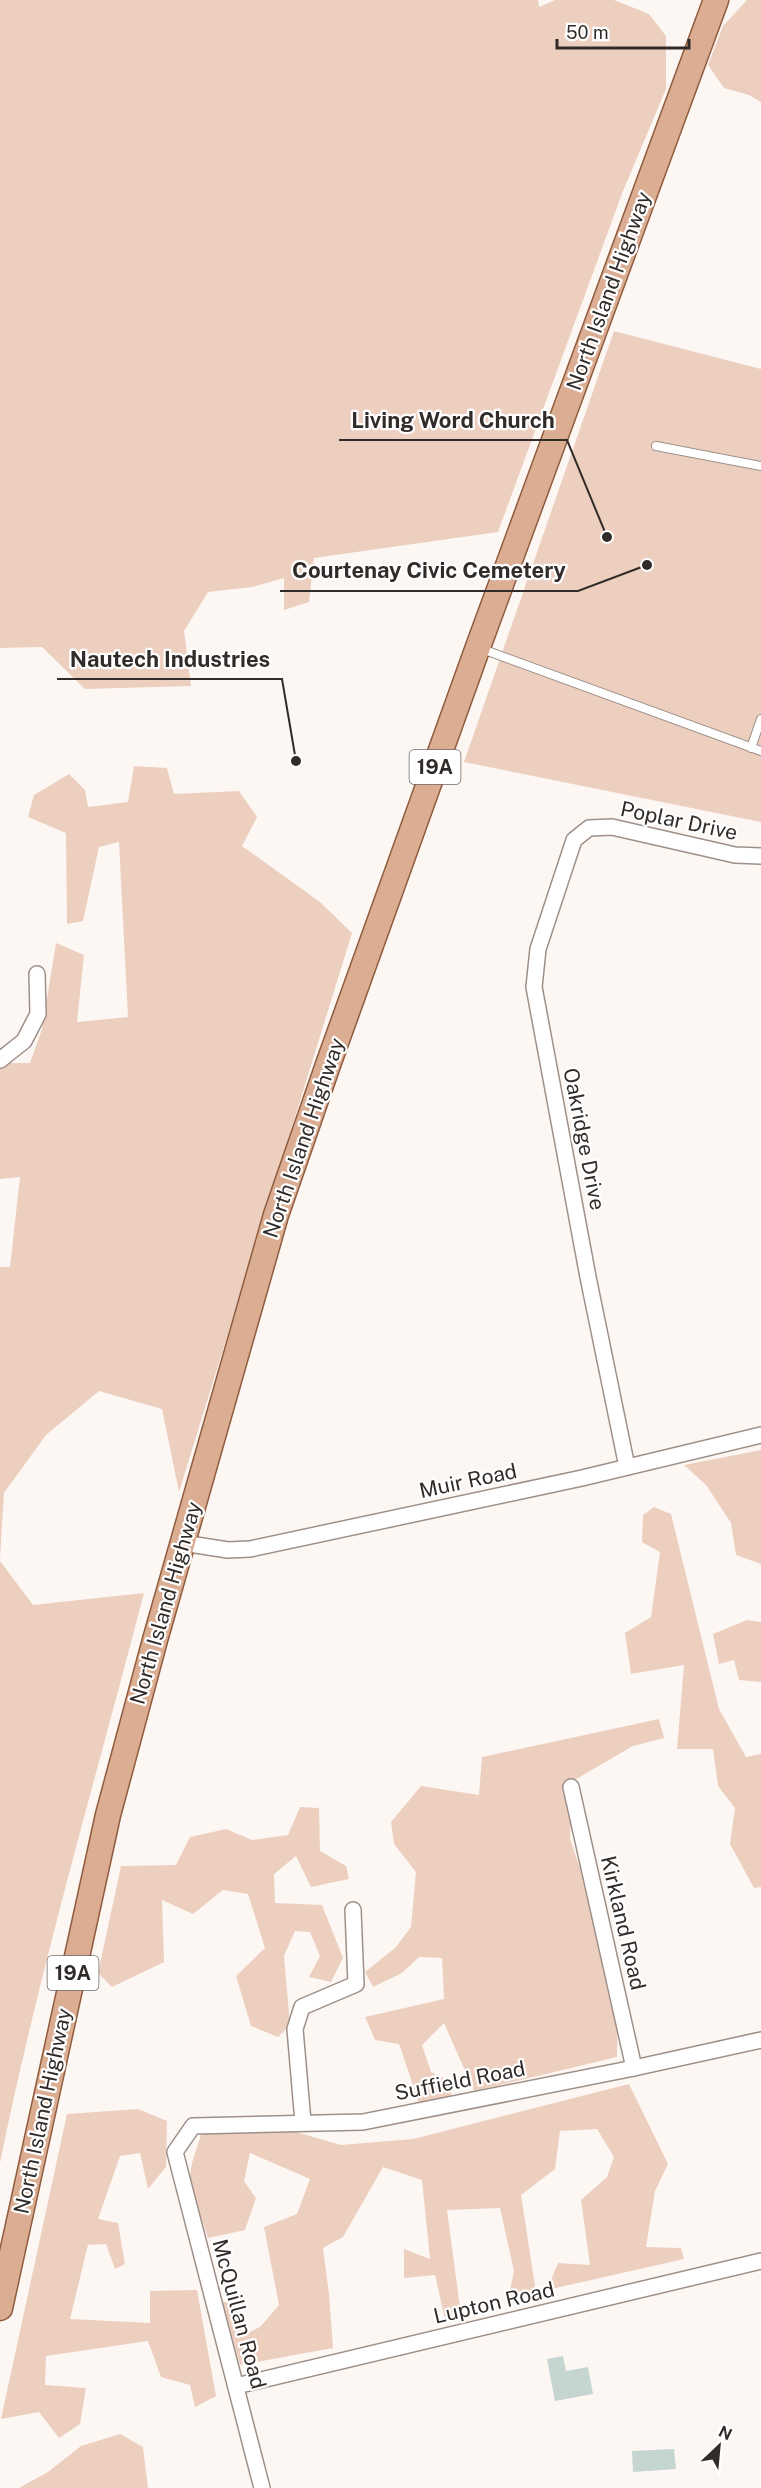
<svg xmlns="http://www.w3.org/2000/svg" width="761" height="2488" viewBox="0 0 761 2488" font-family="'Public Sans',sans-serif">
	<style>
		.green { fill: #edcfbf }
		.building { fill: #c5d5cf }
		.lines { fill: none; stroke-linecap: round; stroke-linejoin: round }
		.service-casing { stroke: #9e9089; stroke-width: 10 }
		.minor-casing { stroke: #9e9089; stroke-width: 18 }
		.primary-casing { stroke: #905c3e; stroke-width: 27 }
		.service { stroke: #fff; stroke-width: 8 }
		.minor { stroke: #fff; stroke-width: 15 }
		.primary { stroke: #dbad92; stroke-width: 24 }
		.labels { text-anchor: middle; stroke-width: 4.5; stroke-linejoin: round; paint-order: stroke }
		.shield { fill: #fff; stroke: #6f6b69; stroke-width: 1.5 }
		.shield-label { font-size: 20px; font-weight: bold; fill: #312c29 }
		.street-label { font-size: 21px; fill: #312c29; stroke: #fff }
		.leader { fill: none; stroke: #312c29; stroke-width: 2 }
		.callout-dot { fill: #312c29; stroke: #fff; stroke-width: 2 }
		.callout-label { font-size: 22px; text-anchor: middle; font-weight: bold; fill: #312c29; stroke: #fff; stroke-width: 4.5; stroke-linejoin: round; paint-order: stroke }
	</style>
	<rect width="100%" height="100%" fill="#fdf7f4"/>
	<g class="green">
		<polygon points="0,0 538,0 539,7 555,0 614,0 649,14 666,36 666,89 623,191 498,532 314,558 309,602 284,610 284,578 252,587 208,592 184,631 191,686 85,689 42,647 0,648"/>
		<polygon points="747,0 761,0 761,102 749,95 724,88 708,65 723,26"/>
		<polygon points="614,331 761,369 761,822 464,762"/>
		<polygon points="134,766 167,768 174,794 239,791 257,817 242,846 320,902 352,933 179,1492 162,1409 99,1391 46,1435 4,1493 0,1558 0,1267 10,1267 20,1177 0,1179 0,1063 30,1063 42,1029 56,943 84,955 77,1022 128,1017 119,842 99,847 83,921 67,924 66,833 28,817 34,795 69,774 85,790 88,807 128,802"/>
		<polygon points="761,1450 761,1564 736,1555 731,1523 706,1485 684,1465"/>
		<polygon points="654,1507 671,1514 719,1709 746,1757 761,1754 761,1887 754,1888 730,1844 735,1808 718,1786 713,1749 677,1749 684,1665 631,1674 625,1633 651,1617 660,1552 642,1542 643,1515"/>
		<path d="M0,1561L33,1605L144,1593C95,1782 39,1970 0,2163Z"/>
		<polygon points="747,1620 761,1622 761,1682 739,1680 734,1660 719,1664 713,1634"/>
		<polygon points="659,1719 664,1738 633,1746 573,1781 570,1839 599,1923 618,1999 617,2057 474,2091 444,2023 422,2045 431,2072 447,2080 452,2096 420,2106 399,2044 375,2040 365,2017 444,1999 442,1958 419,1957 402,1973 373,1987 365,1972 395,1948 411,1927 416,1872 394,1844 391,1822 421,1786 479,1795 482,1757"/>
		<polygon points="300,1807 319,1808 320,1851 346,1866 349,1879 311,1887 296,1856 274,1874 275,1903 322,1905 343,1958 331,1982 309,1977 320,1956 310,1932 295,1931 284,1956 290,2025 278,2037 251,2026 236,1976 265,1948 248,1894 223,1890 193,1914 162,1900 164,1962 112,1987 98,1973 121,1866 176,1865 190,1837 226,1829 252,1840 288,1835"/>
		<polygon points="629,2084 668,2164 655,2191 646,2247 681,2248 684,2259 547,2290 558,2263 590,2265 581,2200 607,2177 614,2157 597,2129 560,2131 555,2169 521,2195 536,2292 508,2300 514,2271 500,2208 447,2210 461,2315 445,2319 435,2275 404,2278 404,2249 430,2259 422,2180 383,2167 343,2237 323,2248 329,2294 333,2348 240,2365 222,2302 242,2301 241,2336 260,2327 279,2305 264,2227 297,2214 310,2179 250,2153 244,2181 256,2198 245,2230 208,2238 189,2182 192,2163 204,2125 296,2132 341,2145 413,2139"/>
		<polygon points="138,2109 167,2121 166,2167 148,2189 140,2153 120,2156 98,2219 118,2223 125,2264 115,2269 106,2244 88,2245 70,2319 150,2323 150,2291 197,2290 216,2396 195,2407 190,2385 161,2377 148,2341 46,2356 45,2385 86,2388 80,2424 59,2438 39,2412 1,2419 67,2114"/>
		<polygon points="120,2434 143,2447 148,2488 19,2488 48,2472 81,2446"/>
	</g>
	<g class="building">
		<polygon points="563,2356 566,2371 588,2367 593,2394 555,2401 547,2359"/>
		<polygon points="674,2449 676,2469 633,2472 632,2451"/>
	</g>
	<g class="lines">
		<defs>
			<g id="service">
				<polyline points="656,446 761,466"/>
				<polyline points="482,649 761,751"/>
				<polyline points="751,748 761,719"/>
			</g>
			<g id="minor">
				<polyline points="0,1060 24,1041 38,1014 37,974"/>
				<polyline points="627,1467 588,1277 534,987 538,949 574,840 589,828 612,827 735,855 761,856"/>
				<polyline points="183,1543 228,1550 250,1549 582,1478 761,1435"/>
				<polyline points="571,1787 634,2068"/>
				<polyline points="303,2122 295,2029 302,2007 356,1984 353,1910"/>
				<polyline points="236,2386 761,2261"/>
				<polyline points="262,2488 175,2152 193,2126 363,2122 634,2068 761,2040"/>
			</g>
			<polyline id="primary" points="0,2308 108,1815 155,1640 276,1215 329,1062 478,647 716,0"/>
		</defs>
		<use href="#service" class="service-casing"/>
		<use href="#minor" class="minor-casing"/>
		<use href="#primary" class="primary-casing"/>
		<use href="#service" class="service"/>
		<use href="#minor" class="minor"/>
		<use href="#primary" class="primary"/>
	</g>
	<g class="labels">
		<g class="shield">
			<rect x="409.5" y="750" width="51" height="34" rx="4.5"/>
			<rect x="47.5" y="1956" width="51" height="34" rx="4.5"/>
		</g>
		<g class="shield-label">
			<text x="435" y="774">19A</text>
			<text x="73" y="1980">19A</text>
		</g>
		<g class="street-label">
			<text transform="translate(609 291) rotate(-70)" y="7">North Island Highway</text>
			<text transform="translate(679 821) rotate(12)" y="7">Poplar Drive</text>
			<text transform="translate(304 1138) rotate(-71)" y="7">North Island Highway</text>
			<text transform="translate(584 1139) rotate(79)" y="7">Oakridge Drive</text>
			<text transform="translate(468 1481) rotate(-12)" y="7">Muir Road</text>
			<text transform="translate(166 1603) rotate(-74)" y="7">North Island Highway</text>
			<text transform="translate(623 1923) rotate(77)" y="7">Kirkland Road</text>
			<text transform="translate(460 2081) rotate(-11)" y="7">Suffield Road</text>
			<text transform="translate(43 2111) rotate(-78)" y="7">North Island Highway</text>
			<text transform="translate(494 2303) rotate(-13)" y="7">Lupton Road</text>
			<text transform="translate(239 2314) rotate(75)" y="7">McQuillan Road</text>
		</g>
	</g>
	<path class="leader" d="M607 537L567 440H339M647 565L578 591H280M296 761L282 679H57"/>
	<g class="callout-dot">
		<circle cx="607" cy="537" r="6"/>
		<circle cx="647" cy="565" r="6"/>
		<circle cx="296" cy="761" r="6"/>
	</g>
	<g class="callout-label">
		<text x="453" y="428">Living Word Church</text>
		<text x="429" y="578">Courtenay Civic Cemetery</text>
		<text x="170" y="667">Nautech Industries</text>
	</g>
	<g transform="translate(719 2446) rotate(26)" stroke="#ffffff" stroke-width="4.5" paint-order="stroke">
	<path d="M0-4.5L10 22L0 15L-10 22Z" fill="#312c29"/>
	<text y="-9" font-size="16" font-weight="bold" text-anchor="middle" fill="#312c29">N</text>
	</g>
	<path d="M557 39v9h132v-9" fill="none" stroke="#312c29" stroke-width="3"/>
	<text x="566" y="39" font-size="18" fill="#312c29" stroke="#ffffff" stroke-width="4.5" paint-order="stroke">50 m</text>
</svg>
